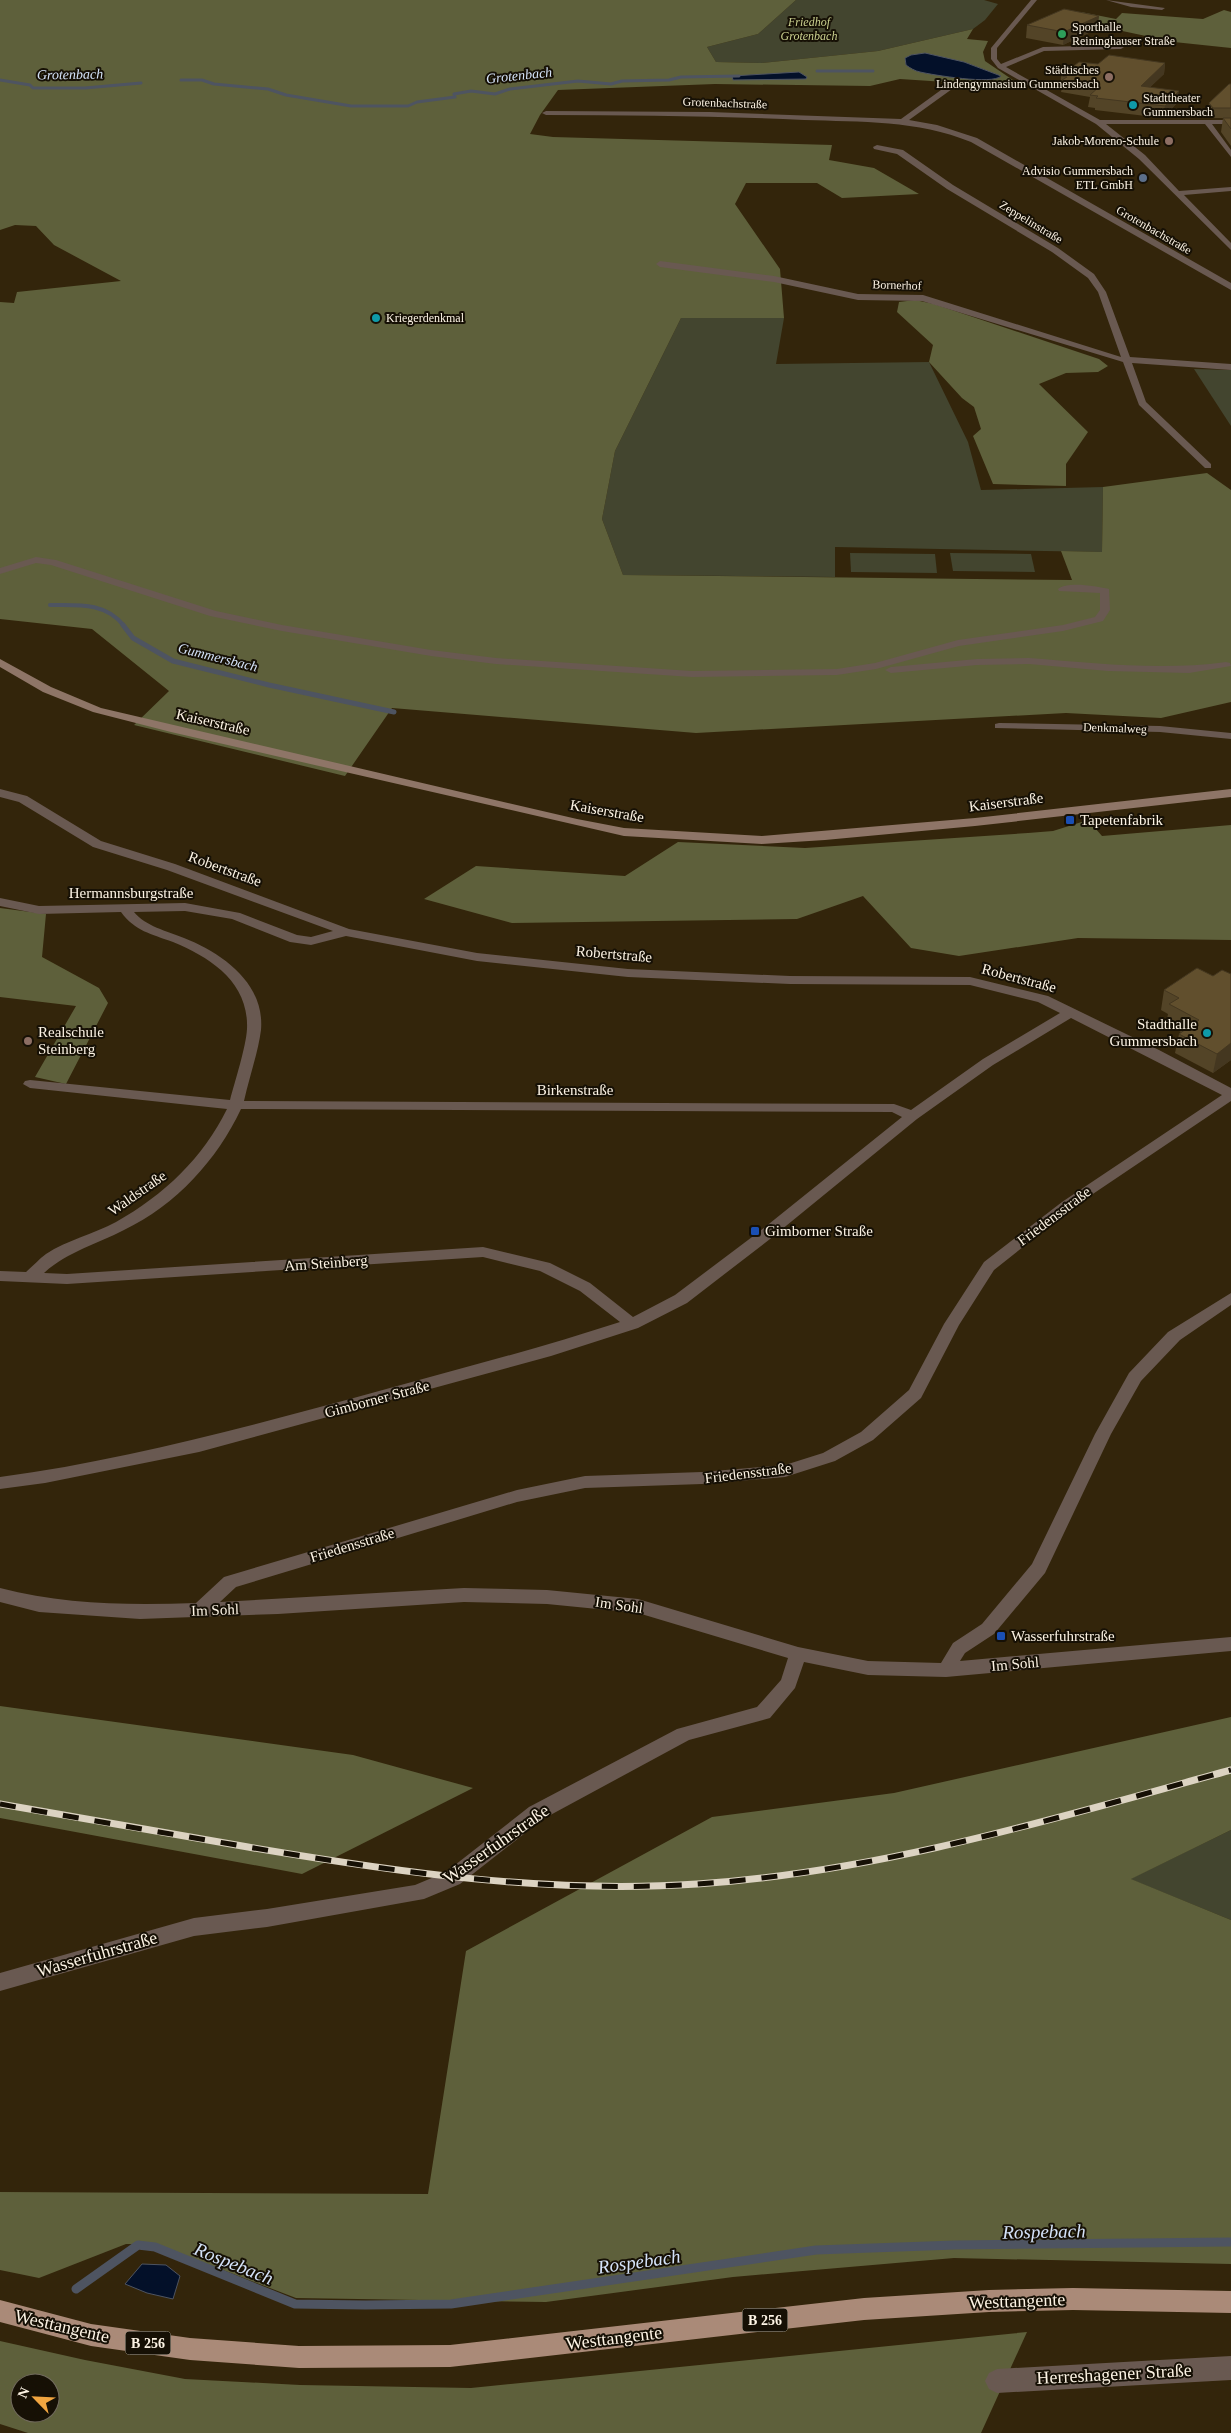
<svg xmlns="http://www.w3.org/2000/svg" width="1231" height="2433" viewBox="0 0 1231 2433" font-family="Georgia,serif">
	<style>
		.green { fill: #43452f }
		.forest { fill: #5e603b; fill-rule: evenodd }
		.water { fill: #031029; stroke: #4e5461 }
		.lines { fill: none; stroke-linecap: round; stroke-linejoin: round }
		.stream-far3 { stroke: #4e5461; stroke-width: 3 }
		.stream-far2 { stroke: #4e5461; stroke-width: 4 }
		.stream-far1 { stroke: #4e5461; stroke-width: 5 }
		.stream { stroke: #4e5461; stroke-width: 9 }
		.street { fill: #695951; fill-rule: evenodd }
		.secondary { fill: #8e7567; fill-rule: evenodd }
		.primary { fill: #aa8a78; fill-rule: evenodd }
		.rail-casing { stroke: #dcd3c2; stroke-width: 7 }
		.rail { stroke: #161005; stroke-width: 5; stroke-dasharray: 16; stroke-linecap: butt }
		.wall { fill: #534427 }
		.shaded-wall { fill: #443720 }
		.building { fill: #614f2d; stroke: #443720 }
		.leisure-dot { fill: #2e9e5b; stroke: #161005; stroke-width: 2 }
		.education-dot { fill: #8d6e63; stroke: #161005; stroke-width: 2 }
		.culture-dot { fill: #0f9aa8; stroke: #161005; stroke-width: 2 }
		.service-dot { fill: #5c6f8a; stroke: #161005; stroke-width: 2 }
		.transit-dot { fill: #1a4fb4; stroke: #161005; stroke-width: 2 }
		.labels { text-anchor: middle; stroke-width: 4; stroke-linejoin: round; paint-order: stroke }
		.far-park-label { font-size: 12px; font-style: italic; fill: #cbd190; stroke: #161005 }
		.far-poi-label { font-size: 12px; fill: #fcf3e4; stroke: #161005; text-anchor: start }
		.far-street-label { font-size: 12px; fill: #fcf3e4; stroke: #161005 }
		.far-water-label { font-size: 14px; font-style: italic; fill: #d4e2f8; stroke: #161005 }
		.shield { fill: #161005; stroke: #b7afa1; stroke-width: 1 }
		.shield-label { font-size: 14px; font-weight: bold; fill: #fcf3e4 }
		.street-label { font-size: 15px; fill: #fcf3e4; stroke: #161005 }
		.poi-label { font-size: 15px; fill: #fcf3e4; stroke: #161005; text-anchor: start }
		.near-street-label { font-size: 18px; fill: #fcf3e4; stroke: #161005 }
		.near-water-label { font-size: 19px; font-style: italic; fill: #d4e2f8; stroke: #161005 }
	</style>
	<rect width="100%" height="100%" fill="#33250b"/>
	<g class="green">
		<polygon points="796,0 984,0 998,4 985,20 973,29 878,51 761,63 716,62 707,47 758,34"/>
		<polygon points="681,318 784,318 776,364 929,362 968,442 981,490 1103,487 1102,552 835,547 835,577 623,575 602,519 615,451"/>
		<polygon points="1194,369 1231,370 1231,426"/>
		<polygon points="850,553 935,554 937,573 851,572"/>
		<polygon points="950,553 1031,554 1035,572 953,571"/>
		<polygon points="1231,1830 1231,1920 1130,1879"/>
	</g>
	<g class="forest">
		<path d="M0,0H796L758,34L707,47L716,62L761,63L878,51L973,29L967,39L988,41L983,52L985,61L1023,87L900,79L870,86L715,84L558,90L540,115L530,134L553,137L832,145L829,160L874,168L919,194L842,198L817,183H746L735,204L780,269L784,318H681L615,451L602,519L623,575L1072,580L1061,551L1102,552L1103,487L1207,473L1231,490V702L1161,718L1066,713L696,733L392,708L345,776L134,725L169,691L92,629L0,619V302L14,303L17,292L121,281L54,245L36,226L15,225L0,230ZM905,58L964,62L1001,76C989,88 922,70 906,65Z"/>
		<polygon points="1224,10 1231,12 1231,48 1174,42 1066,19 1081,12 1116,19 1122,13 1203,19"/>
		<polygon points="915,300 934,304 1099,359 1108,366 1098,372 1066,373 1039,384 1088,432 1066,464 1066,486 993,484 973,436 981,429 974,407 962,398 929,362 933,345 897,312 899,302"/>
		<polygon points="1088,820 1102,836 1231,825 1231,940 1078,938 959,956 911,948 863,896 797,919 512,923 424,899 476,866 625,876 678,842 805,848 1028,833 1053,831"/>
		<polygon points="0,908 46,914 42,957 99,988 108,1003 66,1084 35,1077 76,1006 0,997"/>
		<polygon points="0,1706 353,1755 473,1788 302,1874 0,1818"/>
		<polygon points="1231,1717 1231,1830 1131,1879 1231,1920 1231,2264 954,2258 733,2277 546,2302 296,2298 155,2244 126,2244 39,2278 0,2270 0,2192 428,2194 466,1951 712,1817 894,1793"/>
		<path d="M1027,2332L981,2433H28L0,2424V2341L85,2360L185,2379L300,2385L471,2388ZM20,2383H50V2413H20Z"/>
	</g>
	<g class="water">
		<path d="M925,53L964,62L1001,76C993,85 933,75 920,72C915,71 910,68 906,65L905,58L911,55Z"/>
		<polygon points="799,72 807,77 806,79 733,80 732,76"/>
		<polygon points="142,2264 166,2265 180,2276 173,2299 147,2293 125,2284"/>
	</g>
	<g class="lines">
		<g class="stream-far3">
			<polyline points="817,71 873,71"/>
			<polyline points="0,80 30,85 33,88 85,88 141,83"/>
			<polyline points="181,80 202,80 214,84 268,89 286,95 351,106 408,106 417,102 455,97 454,94 471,91 495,94 510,89 578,81 611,84 622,81 669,80 681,77 739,76"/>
		</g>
		<path class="stream-far2" d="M50,605C77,605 106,602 124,626"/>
		<polyline class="stream-far1" points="123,625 133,638 173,661 269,685 394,712"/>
		<polyline class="stream" points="76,2289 138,2245 155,2247 295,2304 365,2305 451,2304 816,2250 955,2245 1231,2242"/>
		<g class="street">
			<polygon points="1031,0 1037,0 997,48 997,59 1001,64 1043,47 1121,45 1124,47 1121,49 1044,51 1006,67 1100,120 1231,120 1231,124 1212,124 1231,150 1231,157 1205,124 1106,124 1145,155 1179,191 1231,187 1231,191 1184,195 1231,243 1231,250 1139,159 1096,124 998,68 991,59 991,48"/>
			<polygon points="1106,0 1165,8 1162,10 1131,7"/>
			<path d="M952,82L959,84L909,120L937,125L977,138L1231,283V290L971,142C917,120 861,122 804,120C718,116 632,115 546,115L542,113L546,111L710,112L901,119Z"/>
			<polygon points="877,145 903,150 953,185 1058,248 1094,274 1106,292 1130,357 1231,364 1231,370 1132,363 1146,402 1211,464 1211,468 1205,468 1139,405 1123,362 922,301 858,300 774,282 660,267 656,264 660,261 774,276 858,294 923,295 1121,357 1098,292 1088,278 1052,252 947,189 897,154 874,149 873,147"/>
			<path d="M36,557L56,560L216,611L282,625L431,650L496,658L692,671L837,669L875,663L958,640L1063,625L1095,617L1100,610V593L1059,591L1058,589C1067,581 1097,586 1109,589L1110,610L1103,621L1063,631L959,646L876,669L837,675L692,677L496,664L431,656L282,631L210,616L51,565L36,563L0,574V568Z"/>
			<path d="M1029,658C1095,663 1160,671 1226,662L1230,663L1231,666L1189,673L1108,671L1029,664L977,665L891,673L885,670L891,667L977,659Z"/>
			<polygon points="999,723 1160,726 1231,733 1231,739 1160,732 995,728 995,724"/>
			<path d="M0,789L27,796L101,841L175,864L349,929L477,953L628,969L790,976L970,977L1048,996L1159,1050L1231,1088V1101L1072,1208L994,1270L959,1325L921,1398L873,1440L835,1461L785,1477L702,1484L585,1488L517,1502L236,1587L220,1602L464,1588L547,1590L638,1599L798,1647L868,1661L941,1663L953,1643L982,1624L1032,1564L1095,1434L1129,1373L1168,1332L1231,1293V1305L1180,1340L1141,1381L1111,1434L1045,1573L994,1634L965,1653L960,1661L1231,1637V1651L946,1677L868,1675L804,1662L795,1688L770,1718L689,1740L543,1819L460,1884L424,1899L267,1927L194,1936L0,1991V1973L194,1918L267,1909L415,1885L446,1872L529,1807L677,1729L757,1707L781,1680L788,1658L638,1613L547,1604L464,1602L278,1614L140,1619L39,1612L0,1602V1588C64,1605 130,1605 196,1603L224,1577L517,1490L585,1476L702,1472L785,1465L823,1453L861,1432L909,1390L944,1324L984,1262L1062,1202L1222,1095L1071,1018L993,1065L917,1119L770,1239L687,1303L638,1328L551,1356L199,1452L45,1483L0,1489V1477C119,1461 235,1430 350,1399C440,1374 531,1351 620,1322L580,1291L540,1271L483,1257L67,1284L0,1281V1271L26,1272C33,1266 39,1259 46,1254C67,1240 94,1234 116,1222C164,1195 203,1158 227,1109L30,1088L23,1084L25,1081L30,1080L230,1100C235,1081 246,1047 247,1029C249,982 211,958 173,942C151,934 135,931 121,912L39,914L0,906V898L39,906L185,903L240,913L297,935L311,937L333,931L167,870L93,847L19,802L0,797ZM185,911L232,919L290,942L311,945L346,936L477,961L628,977L790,984L970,985L1038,1002L1060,1013L983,1059L911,1110L894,1104L244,1101C249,1078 258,1053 261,1030C265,983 222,953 184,938C167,931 145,926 134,912ZM241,1109L892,1112L902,1117L760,1231L675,1295L633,1317L590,1283L550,1263L483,1247L67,1274L44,1273C67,1252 97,1244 124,1230C176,1205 217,1160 241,1109Z"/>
			<polygon points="1231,2356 1231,2380 997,2393 989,2389 985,2381 989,2373 997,2369"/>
		</g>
		<polygon class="secondary" points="0,659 51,687 101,708 577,819 624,828 762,836 975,818 1231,789 1231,797 975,826 825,840 762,844 624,836 171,732 93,712 43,692 0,667"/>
		<polygon class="primary" points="1073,2288 1231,2291 1231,2313 1073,2310 989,2312 864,2320 450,2367 299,2368 190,2360 91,2346 0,2322 0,2300 91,2324 190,2338 299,2346 450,2345 864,2298 989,2290"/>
		<defs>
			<path id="rail" d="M0,1804C82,1819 165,1833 248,1847C396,1872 547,1894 697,1884C880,1872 1056,1818 1231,1770"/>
		</defs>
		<use href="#rail" class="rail-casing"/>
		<use href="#rail" class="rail"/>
	</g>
	<g class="wall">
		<polygon points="1099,16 1097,29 1063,45 1026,38 1027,25"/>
		<polygon points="1165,63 1164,74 1150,87 1177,103 1163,118 1095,110 1095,108 1088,107 1090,97 1061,92 1062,88 1060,88 1061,76 1098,64"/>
		<polygon points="1231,84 1231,146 1221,132 1223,118 1226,118 1211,118 1208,114 1209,103"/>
		<polygon points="1231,974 1231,1060 1213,1073 1175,1053 1179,1034 1181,1032 1166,1024 1168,1014 1161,1010 1164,990 1213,976"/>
	</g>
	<g class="shaded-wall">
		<polygon points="1099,16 1097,29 1063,45 1064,32"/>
		<polygon points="1165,63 1164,74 1139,98 1141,86"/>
		<polygon points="1179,91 1177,103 1163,118 1165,106"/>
		<polygon points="1231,1043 1231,1060 1213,1073 1217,1054"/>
	</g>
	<g class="building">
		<polygon points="1064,9 1099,16 1064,32 1027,25"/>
		<polygon points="1109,55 1165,63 1141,86 1179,91 1165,106 1096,98 1098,96 1090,95 1100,86 1062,80 1067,77 1061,76 1079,62 1098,64"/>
		<polygon points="1229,84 1231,84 1231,108 1213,108 1209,103"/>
		<polygon points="1223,118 1231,118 1231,129"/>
		<polygon points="1197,968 1213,976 1222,970 1231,974 1231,1043 1217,1054 1179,1034 1199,1020 1169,1004 1179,998 1164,990"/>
	</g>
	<circle class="leisure-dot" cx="1062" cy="34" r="5"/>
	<g class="education-dot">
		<circle cx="1109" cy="77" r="5"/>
		<circle cx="1169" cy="141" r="5"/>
		<circle cx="28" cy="1041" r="5"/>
	</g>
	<g class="culture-dot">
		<circle cx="1133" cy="105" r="5"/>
		<circle cx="376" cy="318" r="5"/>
		<circle cx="1207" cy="1033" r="5"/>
	</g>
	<circle class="service-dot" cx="1143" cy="178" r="5"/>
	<g class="transit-dot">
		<rect x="1065" y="815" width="10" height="10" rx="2.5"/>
		<rect x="750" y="1226" width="10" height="10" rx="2.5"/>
		<rect x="996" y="1631" width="10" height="10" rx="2.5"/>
	</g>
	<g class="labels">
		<g class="far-park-label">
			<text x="809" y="26">Friedhof<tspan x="809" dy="14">Grotenbach</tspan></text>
		</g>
		<g class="far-poi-label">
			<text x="1072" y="31">Sporthalle<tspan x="1072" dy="14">Reininghauser Straße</tspan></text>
			<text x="1099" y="74" text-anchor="end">Städtisches<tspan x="1099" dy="14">Lindengymnasium Gummersbach</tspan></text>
			<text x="1143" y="102">Stadttheater<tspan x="1143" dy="14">Gummersbach</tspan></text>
			<text x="1159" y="145" text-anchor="end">Jakob-Moreno-Schule</text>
			<text x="1133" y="175" text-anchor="end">Advisio Gummersbach<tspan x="1133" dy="14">ETL GmbH</tspan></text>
			<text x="386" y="322">Kriegerdenkmal</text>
		</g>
		<g class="far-street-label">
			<text transform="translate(725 103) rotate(2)" y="4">Grotenbachstraße</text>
			<text transform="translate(1031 222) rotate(31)" y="4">Zeppelinstraße</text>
			<text transform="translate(1154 230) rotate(30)" y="4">Grotenbachstraße</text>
			<text transform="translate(897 285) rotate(2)" y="4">Bornerhof</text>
			<text transform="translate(1115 728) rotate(2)" y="4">Denkmalweg</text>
		</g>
		<g class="far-water-label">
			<text transform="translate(70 74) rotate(-1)" y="5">Grotenbach</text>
			<text transform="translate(519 75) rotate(-6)" y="5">Grotenbach</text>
			<text transform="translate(218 657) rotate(14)" y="5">Gummersbach</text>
		</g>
		<g class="shield">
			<rect x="742.5" y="2308.5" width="45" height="23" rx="4"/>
			<rect x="125.5" y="2331.5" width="45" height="23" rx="4"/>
		</g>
		<g class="shield-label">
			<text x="765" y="2325">B 256</text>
			<text x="148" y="2348">B 256</text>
		</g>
		<g class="street-label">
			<text transform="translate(213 722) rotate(13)" y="5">Kaiserstraße</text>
			<text transform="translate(1006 802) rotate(-7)" y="5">Kaiserstraße</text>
			<text transform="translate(607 811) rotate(10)" y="5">Kaiserstraße</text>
			<text transform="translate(225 869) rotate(20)" y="5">Robertstraße</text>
			<text x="131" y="898">Hermannsburgstraße</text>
			<text transform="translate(614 954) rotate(5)" y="5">Robertstraße</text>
			<text transform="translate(1019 978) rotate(15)" y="5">Robertstraße</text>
			<text x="575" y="1095">Birkenstraße</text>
			<text transform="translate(137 1193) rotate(-35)" y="5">Waldstraße</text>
			<text transform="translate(1054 1216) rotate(-37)" y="5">Friedensstraße</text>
			<text transform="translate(326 1263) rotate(-4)" y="5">Am Steinberg</text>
			<text transform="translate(377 1399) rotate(-15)" y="5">Gimborner Straße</text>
			<text transform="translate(748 1473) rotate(-7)" y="5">Friedensstraße</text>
			<text transform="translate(352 1545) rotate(-17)" y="5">Friedensstraße</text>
			<text transform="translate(619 1605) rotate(8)" y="5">Im Sohl</text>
			<text transform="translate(215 1610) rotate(-2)" y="5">Im Sohl</text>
			<text transform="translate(1015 1664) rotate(-5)" y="5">Im Sohl</text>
		</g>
		<g class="poi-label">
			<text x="1080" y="825">Tapetenfabrik</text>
			<text x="1197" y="1029" text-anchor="end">Stadthalle<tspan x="1197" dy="17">Gummersbach</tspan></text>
			<text x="38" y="1037">Realschule<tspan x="38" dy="17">Steinberg</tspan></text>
			<text x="765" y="1236">Gimborner Straße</text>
			<text x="1011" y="1641">Wasserfuhrstraße</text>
		</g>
		<g class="near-street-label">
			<text transform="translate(496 1844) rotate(-35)" y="6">Wasserfuhrstraße</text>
			<text transform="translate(97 1954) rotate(-16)" y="6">Wasserfuhrstraße</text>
			<text transform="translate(1017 2301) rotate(-2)" y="6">Westtangente</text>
			<text transform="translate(62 2326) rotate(13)" y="6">Westtangente</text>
			<text transform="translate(614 2338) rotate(-7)" y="6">Westtangente</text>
			<text transform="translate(1114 2374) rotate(-3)" y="6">Herreshagener Straße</text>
		</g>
		<g class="near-water-label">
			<text transform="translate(1044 2231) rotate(-1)" y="7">Rospebach</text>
			<text transform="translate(639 2261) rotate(-8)" y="7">Rospebach</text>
			<text transform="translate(234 2263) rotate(22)" y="7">Rospebach</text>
		</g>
	</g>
	<g transform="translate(35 2398) rotate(294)"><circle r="24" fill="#161005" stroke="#726b5e"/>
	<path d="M0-4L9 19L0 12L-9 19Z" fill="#f1a540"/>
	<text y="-8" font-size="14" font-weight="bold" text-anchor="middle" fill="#fcf3e4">N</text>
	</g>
</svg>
